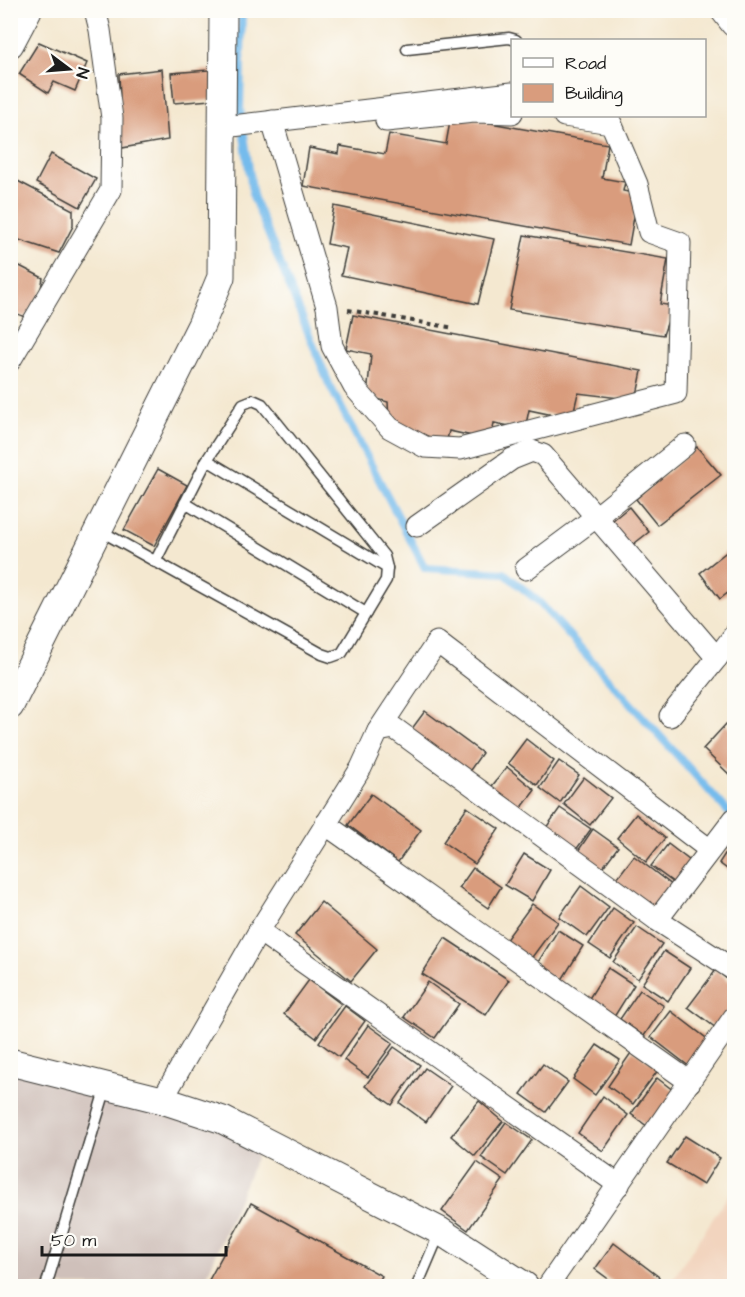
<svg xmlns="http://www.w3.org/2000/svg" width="745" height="1297" viewBox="0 0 745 1297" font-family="'Architects Daughter',sans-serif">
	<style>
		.built { fill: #f2d4be }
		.industrial { fill: #cfc0ba }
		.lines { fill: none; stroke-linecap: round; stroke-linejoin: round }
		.stream { stroke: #75bbec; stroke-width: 8 }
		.building { fill: #d99c7d }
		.service-casing { stroke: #3c3b37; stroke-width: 13 }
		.minor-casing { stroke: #3c3b37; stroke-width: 23 }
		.tertiary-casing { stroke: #3c3b37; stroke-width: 29 }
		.path { stroke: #3c3b37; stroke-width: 4; stroke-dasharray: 4.5 4.5; stroke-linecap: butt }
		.service { stroke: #fff; stroke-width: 10 }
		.minor { stroke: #fff; stroke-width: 21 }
		.tertiary { stroke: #fff; stroke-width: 27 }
	</style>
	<rect width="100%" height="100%" fill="#fdfcf7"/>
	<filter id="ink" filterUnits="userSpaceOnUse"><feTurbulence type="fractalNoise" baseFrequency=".0167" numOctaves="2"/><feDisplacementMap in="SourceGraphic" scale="12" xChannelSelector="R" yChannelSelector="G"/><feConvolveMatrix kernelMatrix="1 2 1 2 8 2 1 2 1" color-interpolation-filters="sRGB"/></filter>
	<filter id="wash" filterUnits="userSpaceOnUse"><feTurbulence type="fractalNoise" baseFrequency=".008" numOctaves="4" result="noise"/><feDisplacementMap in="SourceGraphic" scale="24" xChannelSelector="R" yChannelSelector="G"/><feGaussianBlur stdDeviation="1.35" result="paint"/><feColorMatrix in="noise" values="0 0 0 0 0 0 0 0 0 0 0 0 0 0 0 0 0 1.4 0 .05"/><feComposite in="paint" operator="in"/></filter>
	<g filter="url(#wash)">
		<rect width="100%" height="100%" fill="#f4e8d0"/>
		<polygon class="built" points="734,1187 734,1286 668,1286"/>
		<polygon class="industrial" points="11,1064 262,1143 204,1283 210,1286 11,1286"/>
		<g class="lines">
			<polyline class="stream" points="242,10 240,108 253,196 329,384 425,568 504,573 538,601 733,817"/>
		</g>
		<g id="blocks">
			<g class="building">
				<polygon points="39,42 87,63 75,91 54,82 48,93 19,74"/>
				<polygon points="162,69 168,140 122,148 119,74"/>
				<polygon points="221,69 223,99 174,103 171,73"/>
				<polygon points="451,116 608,144 602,178 625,182 623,191 638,194 629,245 303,186 309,148 339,154 340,146 385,154 389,134 446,144"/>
				<polygon points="51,154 96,179 80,207 36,183"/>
				<polygon points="10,177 73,210 73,226 59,253 10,237"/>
				<polygon points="334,206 494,239 478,304 341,275 347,248 327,244"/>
				<polygon points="524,235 668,259 660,304 673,306 663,335 509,310"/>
				<polygon points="10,261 43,278 40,294 25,317 10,311"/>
				<polygon points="353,315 642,371 636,400 578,393 572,419 529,410 525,429 494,423 491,440 449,431 446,444 389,420 388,402 367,396 371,354 346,349"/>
				<polygon points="697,447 721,475 657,525 636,499"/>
				<polygon points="158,469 187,485 154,546 124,530"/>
				<polygon points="629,507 649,532 626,550 607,525"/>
				<polygon points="734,546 734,588 720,599 700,573"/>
				<polygon points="425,711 482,753 466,776 408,734"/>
				<polygon points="726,724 734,732 734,779 703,749"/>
				<polygon points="526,739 554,761 537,785 508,763"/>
				<polygon points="559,761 579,775 560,803 540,788"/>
				<polygon points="507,767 535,790 517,814 488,791"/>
				<polygon points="584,777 611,798 590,825 564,804"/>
				<polygon points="371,794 421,830 398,862 348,825"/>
				<polygon points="467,807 499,829 475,864 443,842"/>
				<polygon points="560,808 591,829 573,854 543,832"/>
				<polygon points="636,814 665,838 646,862 617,838"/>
				<polygon points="593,829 618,847 600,871 576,854"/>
				<polygon points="734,840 734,874 719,863"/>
				<polygon points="668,844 694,864 677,885 651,866"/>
				<polygon points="524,854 550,870 532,901 505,885"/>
				<polygon points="634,856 673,886 652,912 614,882"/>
				<polygon points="473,868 501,887 488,908 459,888"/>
				<polygon points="581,886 609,907 587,937 559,917"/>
				<polygon points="321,902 377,949 351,981 295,935"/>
				<polygon points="532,904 558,922 530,960 505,941"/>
				<polygon points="613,908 634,923 610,958 589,944"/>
				<polygon points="637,927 662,944 638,979 613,962"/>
				<polygon points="558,930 583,946 560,983 535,967"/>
				<polygon points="445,938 509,980 486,1015 422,974"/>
				<polygon points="664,951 690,968 668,1001 642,984"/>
				<polygon points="608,968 634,985 614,1017 588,1000"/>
				<polygon points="716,970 734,985 734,1004 716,1028 688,1007"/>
				<polygon points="309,980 341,1004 316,1038 284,1014"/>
				<polygon points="428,982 459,1004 435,1038 404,1017"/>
				<polygon points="640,990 664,1006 644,1036 620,1019"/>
				<polygon points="345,1006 365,1021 339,1057 319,1042"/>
				<polygon points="671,1011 710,1041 690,1067 651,1037"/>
				<polygon points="368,1025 393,1043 368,1077 344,1060"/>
				<polygon points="597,1045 620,1060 595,1095 573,1079"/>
				<polygon points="394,1047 420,1065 392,1105 365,1086"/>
				<polygon points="633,1050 659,1069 633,1104 608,1086"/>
				<polygon points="543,1064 568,1082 546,1112 521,1094"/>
				<polygon points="425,1068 451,1086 426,1122 400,1103"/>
				<polygon points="657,1078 678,1094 652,1130 631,1114"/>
				<polygon points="603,1096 628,1115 603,1151 578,1133"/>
				<polygon points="479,1101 503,1121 475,1156 451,1136"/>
				<polygon points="506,1122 532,1140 507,1175 481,1157"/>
				<polygon points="685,1136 720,1158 703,1185 667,1163"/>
				<polygon points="477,1162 503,1180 468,1230 442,1211"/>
				<polygon points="251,1203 382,1276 376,1286 221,1286 209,1280"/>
				<polygon points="614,1243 659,1277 653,1286 618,1286 595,1269"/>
			</g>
		</g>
	</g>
	<g filter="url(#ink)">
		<use href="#blocks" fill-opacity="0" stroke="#3c3b37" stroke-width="1.5"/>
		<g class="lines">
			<defs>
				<g id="service">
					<polyline points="407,49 509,38 516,40"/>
					<polyline points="207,460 387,568"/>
					<polyline points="185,503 366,613"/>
					<polyline points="99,530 322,654 331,657 342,653 386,580 387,568 384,556 262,404 253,400 243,404 207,460 155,562"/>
					<polyline points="46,1286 106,1087"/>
					<polyline points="417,1286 440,1232"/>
				</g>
				<g id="minor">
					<polyline points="272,121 327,307 332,346 354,387 390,428 425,447 460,449 676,393 680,243 649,232 637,184 611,123 564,116"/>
					<polyline points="386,121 474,112 512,113"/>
					<polyline points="224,127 512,93"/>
					<polyline points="10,361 111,190 112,118 100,30 95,10"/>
					<polyline points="417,526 512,459 532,451 543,455 717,658 734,635"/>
					<polyline points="526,569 596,517 685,445"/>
					<polyline points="670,716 717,658"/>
					<polyline points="378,731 437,642 710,850"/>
					<polyline points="325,824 690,1082"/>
					<polyline points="657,920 734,819"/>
					<polyline points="259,931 619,1185"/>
					<polyline points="162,1100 259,931 361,768 378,731 394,728 657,920 734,970"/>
					<polyline points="548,1286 734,1017"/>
				</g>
				<g id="tertiary">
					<polyline points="724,10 734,23"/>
					<polyline points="10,44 28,10"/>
					<polyline points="10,706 201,325 221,277 223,10"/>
					<polyline points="10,1062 162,1100 223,1120 440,1231 525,1286"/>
				</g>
			</defs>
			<use href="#service" class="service-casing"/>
			<use href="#minor" class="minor-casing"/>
			<use href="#tertiary" class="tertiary-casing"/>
			<polyline class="path" points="348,310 454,328"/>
			<use href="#service" class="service"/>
			<use href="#minor" class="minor"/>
			<use href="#tertiary" class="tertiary"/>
		</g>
	</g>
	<rect width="745" height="1297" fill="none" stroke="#fdfcf7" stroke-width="36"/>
	<rect x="511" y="39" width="195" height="78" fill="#fdfcf7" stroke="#a3a29f" stroke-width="1.5"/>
	<rect x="523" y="58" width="30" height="9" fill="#ffffff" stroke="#a3a29f" stroke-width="1.5"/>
	<text x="565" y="69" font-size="18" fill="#1c1c1c">Road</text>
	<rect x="523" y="84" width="30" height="18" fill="#d99c7d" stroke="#a3a29f" stroke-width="1.5"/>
	<text x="565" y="99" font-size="18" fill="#1c1c1c">Building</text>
	<g transform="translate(69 69) rotate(106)" stroke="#fdfcf7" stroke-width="4.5" paint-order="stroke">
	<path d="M0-4.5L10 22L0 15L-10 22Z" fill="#1c1c1c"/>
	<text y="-9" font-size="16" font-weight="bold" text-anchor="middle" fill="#1c1c1c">N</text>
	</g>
	<path d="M42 1246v9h184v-9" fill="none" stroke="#1c1c1c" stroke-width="3"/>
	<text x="51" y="1246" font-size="18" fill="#1c1c1c" stroke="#fdfcf7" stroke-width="4.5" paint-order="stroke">50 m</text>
</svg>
